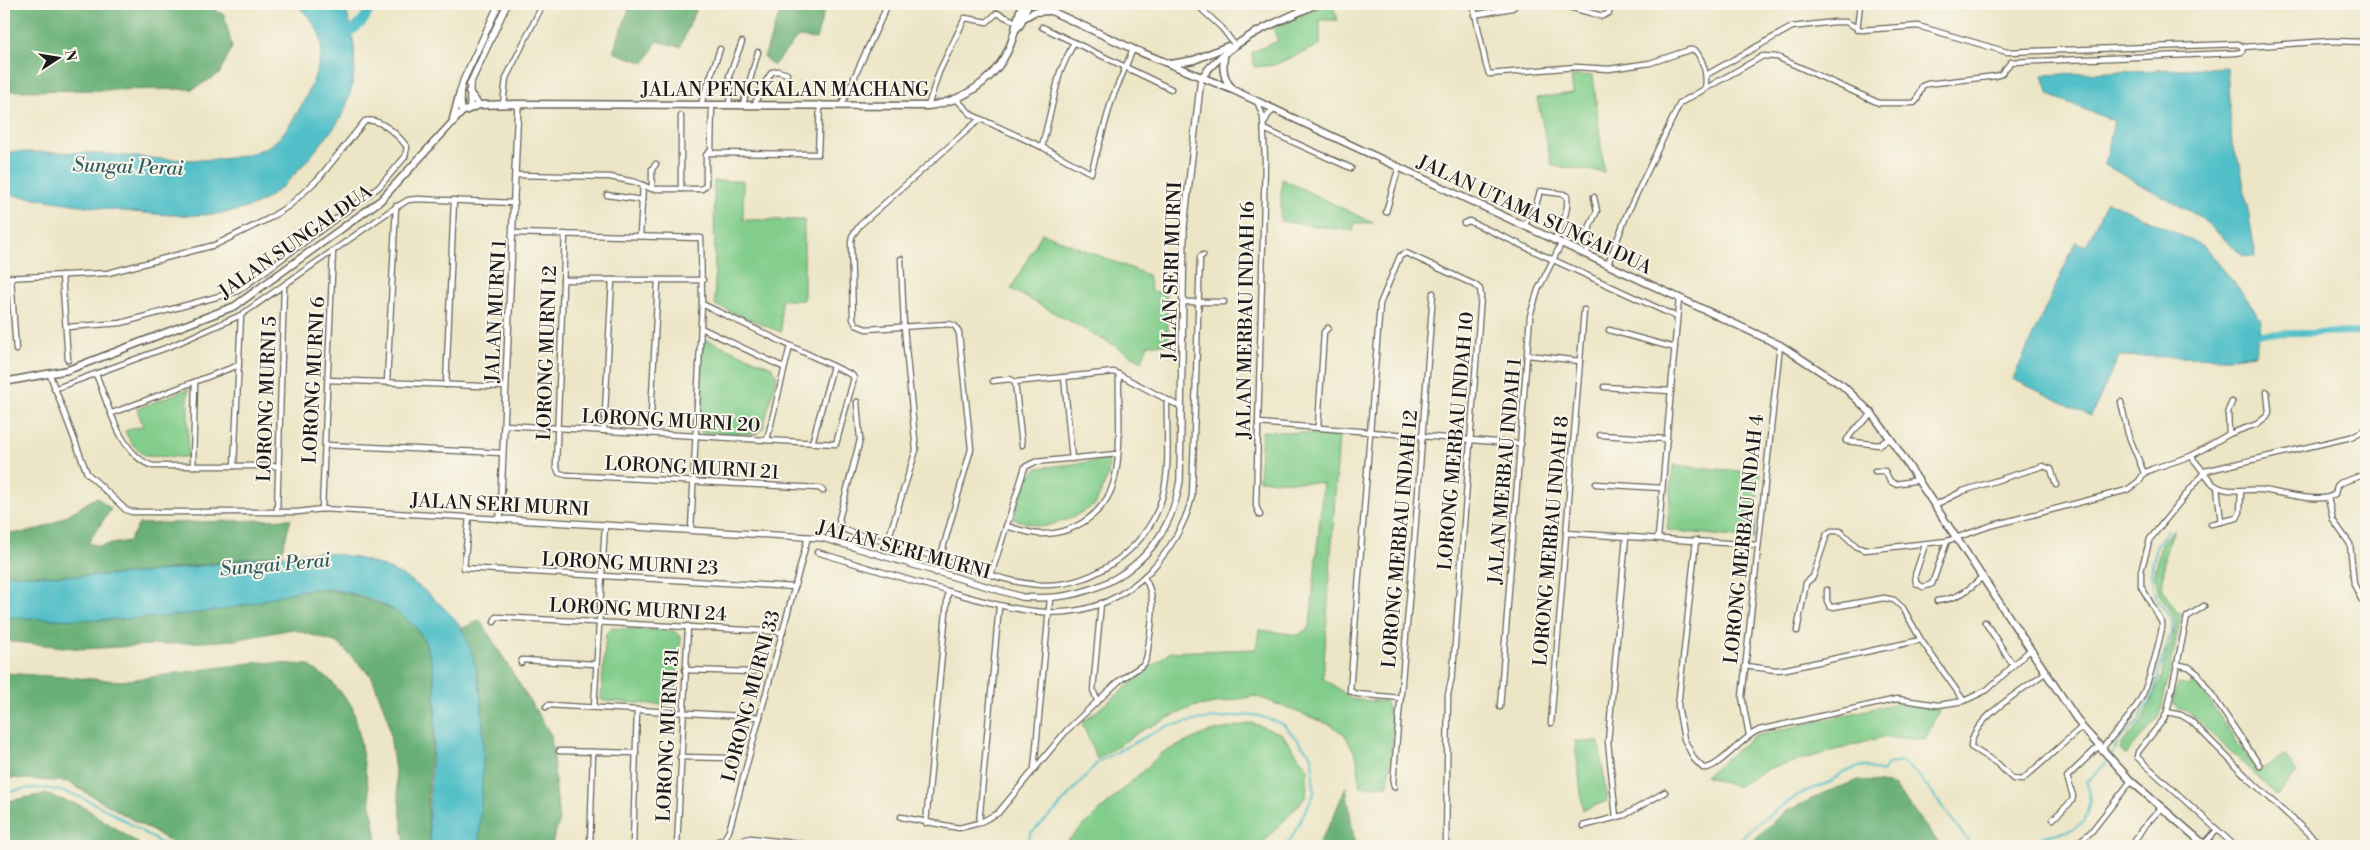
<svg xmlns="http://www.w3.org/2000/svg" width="2370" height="850" viewBox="0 0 2370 850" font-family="'Libre Bodoni',serif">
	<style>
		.green { fill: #82cd8b; stroke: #4f7454 }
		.forest { fill: #69b077; stroke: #42664a }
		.water { fill: #51bfc8; stroke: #366e72 }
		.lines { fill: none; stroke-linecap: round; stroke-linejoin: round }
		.stream { stroke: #51bfc8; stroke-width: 2 }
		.canal { stroke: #51bfc8; stroke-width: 6 }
		.river { stroke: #51bfc8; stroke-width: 10 }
		.minor-casing { stroke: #656258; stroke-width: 7 }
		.tertiary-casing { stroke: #656258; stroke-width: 8 }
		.secondary-casing { stroke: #656258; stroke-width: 9 }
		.minor { stroke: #fff; stroke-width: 4.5 }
		.tertiary { stroke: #fff; stroke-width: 5.5 }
		.secondary { stroke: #fff; stroke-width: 6 }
		.labels { text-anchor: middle; stroke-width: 4; stroke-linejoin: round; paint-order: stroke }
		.street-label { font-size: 19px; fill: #1c1c1c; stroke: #fbf7ec }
		.water-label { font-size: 20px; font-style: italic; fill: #315d61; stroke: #fbf7ec }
	</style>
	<rect width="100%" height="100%" fill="#fbf7ec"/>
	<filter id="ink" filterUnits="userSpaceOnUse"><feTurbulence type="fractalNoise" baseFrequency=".02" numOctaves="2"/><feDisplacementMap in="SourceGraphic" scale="10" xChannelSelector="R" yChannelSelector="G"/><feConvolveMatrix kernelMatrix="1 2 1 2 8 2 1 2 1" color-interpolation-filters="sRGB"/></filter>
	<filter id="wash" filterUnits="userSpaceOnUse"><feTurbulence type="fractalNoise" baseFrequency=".0096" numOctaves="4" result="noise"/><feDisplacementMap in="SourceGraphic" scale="20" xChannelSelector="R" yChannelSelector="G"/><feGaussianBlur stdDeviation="1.12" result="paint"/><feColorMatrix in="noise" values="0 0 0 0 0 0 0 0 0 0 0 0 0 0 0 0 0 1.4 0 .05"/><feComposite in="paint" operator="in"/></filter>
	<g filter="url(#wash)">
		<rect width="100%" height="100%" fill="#ece5c6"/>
		<g class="green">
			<polygon points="1326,4 1332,4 1338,20 1320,20 1320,45 1274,65 1254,67 1252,52 1278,41 1273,28"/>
			<polygon points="1593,75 1604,172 1552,166 1537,98 1573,93 1571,76"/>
			<polygon points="1282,179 1373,223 1355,223 1353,231 1280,221"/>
			<polygon points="714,181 743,181 743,220 804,220 804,300 781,300 781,332 715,305"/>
			<polygon points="1042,233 1148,275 1151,291 1166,293 1169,344 1148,344 1142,361 1011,289"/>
			<polygon points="708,340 772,367 777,376 763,428 756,434 702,433 697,427 702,343"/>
			<polygon points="188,389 188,457 145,456 131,443 125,431 143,426 137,409"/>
			<path d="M1262,431L1339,435L1323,678L1354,700L1385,701C1398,726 1390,758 1388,785L1360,787L1357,757L1345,735L1331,725L1256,696L1192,707L1141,731L1097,759L1082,723L1170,652L1256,649L1259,630L1299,635L1310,626L1323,483L1259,480Z"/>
			<polygon points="1109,460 1108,476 1095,505 1067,520 1042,527 1013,519 1026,479 1038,468"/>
			<polygon points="1673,465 1760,473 1754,539 1667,530"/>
			<polygon points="2174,529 2166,551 2162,589 2177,612 2182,613 2160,715 2126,755 2120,749 2122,744 2143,720 2162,676 2166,653 2173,637 2175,624 2173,616 2159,594 2155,575 2161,543"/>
			<polygon points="612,628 674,631 681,637 676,700 669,705 603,701 601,698 606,634"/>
			<polygon points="2192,675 2257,772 2285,755 2297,773 2277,796 2188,711 2178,709 2173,702 2177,684 2189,686"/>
			<polygon points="1897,703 1939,710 1925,740 1883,737 1768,769 1737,787 1705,776 1754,736"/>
			<polygon points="1252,723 1282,734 1308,769 1306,797 1260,846 1062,846 1162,753 1206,733"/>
			<polygon points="1575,741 1599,742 1607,801 1583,810"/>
		</g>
		<g class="forest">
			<polygon points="4,4 205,4 224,15 232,47 219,74 193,89 4,91"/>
			<polygon points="631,4 698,4 680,47 657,41 645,63 613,52"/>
			<polygon points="770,4 826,4 816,39 798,37 773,66 764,57 780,12"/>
			<path d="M97,497L111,509L88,543L100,546L129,541L139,524L291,519L281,554L132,574L73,576L4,574V531C37,540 69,513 97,497Z"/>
			<path d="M311,589C335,589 357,595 378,604C392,609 404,614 414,625C448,663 431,742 428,789C427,808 428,828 431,846H405L388,719L372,677L338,643L292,629L235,640L84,649L4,641V617L107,620L151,617Z"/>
			<path d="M480,620L551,735L559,822L551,846H479C480,794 487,739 480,688C477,667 469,648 461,629Z"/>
			<polygon points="258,662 308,665 330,680 352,706 358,728 378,846 178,846 68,782 10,778 4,782 4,673 122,681"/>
			<polygon points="1859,780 1894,785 1941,846 1747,846 1783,813 1826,792"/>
			<polygon points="1346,786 1355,846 1317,846 1332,820"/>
			<polygon points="44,794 82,806 142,846 4,846 4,802"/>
		</g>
		<g class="water">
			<path d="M296,4H343C361,43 359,99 330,133C310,156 292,182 266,199C210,235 70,201 4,194V152C32,152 60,152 88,153C136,155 231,172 272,144C288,133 306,99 313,81C327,43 325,32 296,4Z"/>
			<polygon points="2227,67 2232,145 2240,164 2256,257 2243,256 2200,217 2105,165 2114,121 2049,95 2043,75"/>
			<polygon points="2107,201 2204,246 2245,296 2261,321 2255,354 2228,358 2119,356 2091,416 2013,379 2076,242 2086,246"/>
			<path d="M317,552C360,555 403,569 434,599C444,608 456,618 462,630C494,691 481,779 479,846H431C421,783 451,697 424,640C409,609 358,592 327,589C301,587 273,598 249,604C229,609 209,612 189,614C128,622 65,620 4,617V574C46,576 88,577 130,574C193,569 255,556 317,552Z"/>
		</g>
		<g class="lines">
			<g class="stream">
				<polyline points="2112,757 2118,741 2140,719 2154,692 2167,642 2172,634 2172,620 2155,596 2151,574 2156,546 2168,530"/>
				<path d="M4,794C63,771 117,818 166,846"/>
				<polyline points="1026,846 1031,833 1055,811 1099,761 1167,726 1205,719 1256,715 1283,724 1312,756 1314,794 1291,839 1284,846"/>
				<polyline points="1731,846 1758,823 1801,793 1831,782 1843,772 1863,766 1882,772 1888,764 1902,762 1918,775 1972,846"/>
				<polyline points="2034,846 2043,836 2068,831 2084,822 2090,802 2087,782 2106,763"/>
			</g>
			<polyline class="canal" points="2250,334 2366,332"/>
			<path class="river" d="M341,35C358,29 366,20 371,4"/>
		</g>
	</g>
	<g filter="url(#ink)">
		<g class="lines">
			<defs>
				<g id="minor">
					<polyline points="1196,4 1222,28 1234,44"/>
					<path d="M1473,4L1486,65L1489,74L1576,67L1609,69L1650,63L1689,50H1695C1703,60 1708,75 1705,88"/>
					<polyline points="1558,4 1602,16 1609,13 1610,4"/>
					<polyline points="1474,15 1512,8 1517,4"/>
					<polyline points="1042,27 1171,89"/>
					<polyline points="1857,30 1860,4"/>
					<polyline points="1706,75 1792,27 1834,22 1846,22 1861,30 1918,26 2007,52 2238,44 2243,47 2330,41 2366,42"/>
					<polyline points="957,100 972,115 1042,147 1091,173 1112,99 1133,49"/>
					<polyline points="1257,101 1263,117 1265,161 1256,506 1260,515"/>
					<polyline points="503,104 506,78 543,4"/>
					<polyline points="701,104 720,49"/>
					<polyline points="729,104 731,85 729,76 742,42"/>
					<polyline points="743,104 758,52"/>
					<polyline points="755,104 760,90 772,72 778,71 787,74"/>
					<polyline points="842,104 888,4"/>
					<polyline points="928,106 939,72 965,18 987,22 997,13 1016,22"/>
					<polyline points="681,116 681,189"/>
					<polyline points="1265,122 1268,115 1275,109"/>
					<polyline points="1264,129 1351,168"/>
					<polyline points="1042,147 1060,72 1074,42"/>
					<polyline points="708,153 818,154 820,104"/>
					<polyline points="516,175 610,177 635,182 652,189 702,189 706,185 706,155 711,150 712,104"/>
					<polyline points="652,189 652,169 656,164"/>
					<polyline points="607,195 642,200"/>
					<polyline points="1386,212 1399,166"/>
					<polyline points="1464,223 1469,221 1677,317"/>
					<path d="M1524,226L1536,205L1540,191L1563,194L1567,196C1569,212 1561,227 1554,241"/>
					<polyline points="513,233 701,238 702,304 691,530"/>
					<polyline points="565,234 556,466 559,473 566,475 819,488 823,491"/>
					<polyline points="640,235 643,185"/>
					<polyline points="1587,255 1590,226 1597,211 1594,197"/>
					<polyline points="1608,264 1627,214 1680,103 1763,56 1777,57 1879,103 1914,103 1917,100 1922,86 1927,84 1996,76 2001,74 2011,62 2235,53 2242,52 2243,47"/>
					<polyline points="62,275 68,360"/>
					<polyline points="11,277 16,350"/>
					<path d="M4,278L108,273L215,245L268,219L290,205L319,178L365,121C380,117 399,136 407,147L405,157L379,187L238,291L121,323L67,327"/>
					<polyline points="563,280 703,280"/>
					<polyline points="1184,302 1224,302"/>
					<polyline points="701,328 783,367"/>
					<polyline points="1609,330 1675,348"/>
					<polyline points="1528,355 1580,361"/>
					<path d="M96,374C108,403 120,456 153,466H279"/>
					<polyline points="50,375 87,473 126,510 132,512 298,512 322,509 500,519"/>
					<polyline points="1064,377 1072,459"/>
					<polyline points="328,380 506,387"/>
					<polyline points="993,381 1010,379 1015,382 1114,372 1181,407"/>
					<polyline points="387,382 396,206"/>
					<polyline points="1015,382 1022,445"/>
					<polyline points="446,385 454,200"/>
					<polyline points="1604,387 1671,391"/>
					<polyline points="54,389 171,346 241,315 387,213 408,200 417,199 515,203"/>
					<path d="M857,402L860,440L839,519L841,527C847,532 857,534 865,536C891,544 916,551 942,559C975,569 1009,584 1044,585C1095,586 1148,547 1162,498C1171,468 1166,431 1167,400"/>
					<polyline points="2121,402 2128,434 2144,473"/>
					<polyline points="112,413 239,365"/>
					<polyline points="1872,414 1855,429 1846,441 1879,445 1890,438"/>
					<polyline points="1258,423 1521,444"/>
					<polyline points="505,425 836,444 854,378 852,375 702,304"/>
					<polyline points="1318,427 1324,332 1328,328"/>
					<polyline points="604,431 612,280"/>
					<polyline points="650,434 658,280"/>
					<polyline points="2229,434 2228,411 2232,402"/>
					<polyline points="1600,435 1667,439"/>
					<polyline points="767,440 790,346"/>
					<polyline points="812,443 833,366"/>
					<polyline points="325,445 503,453"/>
					<path d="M2191,456L2213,484C2228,495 2245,488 2262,490C2280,492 2321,505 2335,494L2337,486L2340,483L2366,474"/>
					<polyline points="193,466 195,382"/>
					<polyline points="234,466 241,315"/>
					<polyline points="1875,471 1885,471 1890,481 1895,484 1919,480"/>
					<polyline points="1596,484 1662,488"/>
					<polyline points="2217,487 2221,522"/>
					<polyline points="2328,498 2333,520 2350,544 2354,584 2361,599 2366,604"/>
					<polyline points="1935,505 1963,491 2043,466 2051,469 2056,485"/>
					<polyline points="322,509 333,252"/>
					<polyline points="277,512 284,287"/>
					<polyline points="469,517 464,568 795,587"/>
					<polyline points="2211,524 2237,518 2240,512 2241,491"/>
					<path d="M1006,526C1017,529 1028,533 1039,534C1075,535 1108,512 1115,477C1122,447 1118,405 1119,374"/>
					<polyline points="1566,533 1758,545"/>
					<polyline points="1658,538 1679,298"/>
					<path d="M1696,540L1678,706L1684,739L1694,759L1703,768C1718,770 1743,736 1759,730L1897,699L1938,705L1964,701L1987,690L2030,650"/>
					<polyline points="887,543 916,450 904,327 901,259"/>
					<polyline points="1925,545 1915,575 1916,583 1923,587 1932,584 1947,541"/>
					<path d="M817,552C859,565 901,578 944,590C1019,611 1086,635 1150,571C1169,551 1186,524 1192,496L1200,257L1203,255"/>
					<polyline points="936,573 971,449 959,333 955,326 949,324 866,329 856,325 853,319 851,242 852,236 860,225 980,119"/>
					<polyline points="991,575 1025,467 1035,462 1117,454"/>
					<polyline points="1827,590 1827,601 1830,607 1833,607 1884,598 1894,600 1903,608 1921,640 1964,701"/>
					<path d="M1937,601C1957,599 1968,591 1983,576"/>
					<polyline points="2204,606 2187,617 2167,712 2164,719 2138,752 2137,757 2235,846"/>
					<polyline points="494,622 496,617 783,632"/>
					<polyline points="1985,622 2013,665"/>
					<polyline points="1797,631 1806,583 1813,577 1827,534 1831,531 1840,531 1857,547 1865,550 1947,541 1990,526 2127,490 2139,481 2144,473 2152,469 2191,456 2229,434 2257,424 2267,416 2269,412 2267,392"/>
					<polyline points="521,663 522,660 596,664"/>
					<polyline points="2176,664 2189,667 2198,674 2260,766"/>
					<polyline points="1745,666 1776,670 1786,669 1921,640"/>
					<polyline points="685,670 753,672"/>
					<path d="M2045,673C2025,688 1970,720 1971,747L1998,764L2013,779L2022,780L2082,727"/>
					<polyline points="1401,698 1357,694 1350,691 1380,304 1400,256 1406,253 1475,285 1480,289 1481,296 1453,671 1448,695 1446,846"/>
					<polyline points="1097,700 1093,690 1101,603"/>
					<polyline points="546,707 548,705 760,717"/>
					<polyline points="594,707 605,525"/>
					<polyline points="1500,707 1530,316 1538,290 1561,244"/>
					<polyline points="2167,712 2181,715 2191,721 2247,777 2322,846"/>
					<polyline points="1551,723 1584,310"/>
					<polyline points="1749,735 1742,697 1780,345"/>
					<path d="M2101,750C2115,732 2133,715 2143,694C2152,673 2157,651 2162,628V623L2141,586V571L2150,539L2205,471L2351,437L2366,429"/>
					<polyline points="559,751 636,753"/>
					<polyline points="680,757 730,758"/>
					<polyline points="1034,769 1050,599"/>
					<polyline points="1394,787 1393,783 1415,533 1433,293"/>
					<path d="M901,817L959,828L979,823L998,813L1067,730L1119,681L1144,664L1147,656C1150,630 1159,599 1144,577"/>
					<polyline points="1616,817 1608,742 1626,537"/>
					<polyline points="2053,819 2072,801 2073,796 2067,777 2098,747"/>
					<polyline points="926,823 948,591"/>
					<polyline points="979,823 999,607"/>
					<polyline points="1583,826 1625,815 1665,792"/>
					<polyline points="2204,844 2217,830"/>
					<polyline points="590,846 593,752"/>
					<polyline points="633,846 637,710"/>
					<polyline points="677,846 688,626"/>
					<polyline points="703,846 724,839 729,831 808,537"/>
					<polyline points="722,846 750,838 820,846"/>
					<polyline points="2074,846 2091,832 2131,781"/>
					<polyline points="2132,846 2142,829 2162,807"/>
				</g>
				<g id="tertiary">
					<path d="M518,104L500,519L823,538L1022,597C1100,604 1168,561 1180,480L1184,226L1201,78"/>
					<polyline points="470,108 470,84 507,4"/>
					<polyline points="462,112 460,92 463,81 499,4"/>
				</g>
				<g id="secondary">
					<polyline points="1036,4 1133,49 1233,90 1780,345 1843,386 1872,414 1890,438 2082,727 2131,781 2206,846"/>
					<polyline points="1022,19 1034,12 1049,11"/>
					<polyline points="1015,30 1020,25 1028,4"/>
					<path d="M1225,52C1222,65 1222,79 1233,89"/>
					<polyline points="1171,64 1194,60 1228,46"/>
					<path d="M1201,78C1232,38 1273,24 1317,4"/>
					<polyline points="469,92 479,105"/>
					<polyline points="453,119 460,92"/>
					<path d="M4,382L68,370L235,306L381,200L462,112L479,105L518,104L928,106C970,100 1005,73 1015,30C1017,21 1019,13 1022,4"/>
				</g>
			</defs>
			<use href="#minor" class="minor-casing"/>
			<use href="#tertiary" class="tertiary-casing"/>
			<use href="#secondary" class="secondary-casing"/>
			<use href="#minor" class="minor"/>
			<use href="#tertiary" class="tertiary"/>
			<use href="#secondary" class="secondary"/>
		</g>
	</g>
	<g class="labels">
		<g class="street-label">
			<text x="785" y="96">JALAN PENGKALAN MACHANG</text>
			<text transform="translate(1535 214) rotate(25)" y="7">JALAN UTAMA SUNGAI DUA</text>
			<text transform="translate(295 241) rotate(-35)" y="7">JALAN SUNGAI DUA</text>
			<text transform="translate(1171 271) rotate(-88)" y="7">JALAN SERI MURNI</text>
			<text transform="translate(495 311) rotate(-87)" y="7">JALAN MURNI 1</text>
			<text transform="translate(1245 320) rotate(-89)" y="7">JALAN MERBAU INDAH 16</text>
			<text transform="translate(546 353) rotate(-88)" y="7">LORONG MURNI 12</text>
			<text transform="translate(313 380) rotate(-87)" y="7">LORONG MURNI 6</text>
			<text transform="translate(266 399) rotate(-88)" y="7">LORONG MURNI 5</text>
			<text transform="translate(671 420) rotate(3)" y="7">LORONG MURNI 20</text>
			<text transform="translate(1455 441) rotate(-85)" y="7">LORONG MERBAU INDAH 10</text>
			<text transform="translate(692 467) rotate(3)" y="7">LORONG MURNI 21</text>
			<text transform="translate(1504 471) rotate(-85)" y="7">JALAN MERBAU INDAH 1</text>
			<text transform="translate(500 504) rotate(3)" y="7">JALAN SERI MURNI</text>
			<text transform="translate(1399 539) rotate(-85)" y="7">LORONG MERBAU INDAH 12</text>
			<text transform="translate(1743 539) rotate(-84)" y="7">LORONG MERBAU INDAH 4</text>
			<text transform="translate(1550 541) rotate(-85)" y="7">LORONG MERBAU INDAH 8</text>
			<text transform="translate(904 549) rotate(15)" y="7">JALAN SERI MURNI</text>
			<text transform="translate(630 563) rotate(3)" y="7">LORONG MURNI 23</text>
			<text transform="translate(638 609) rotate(3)" y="7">LORONG MURNI 24</text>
			<text transform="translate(750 696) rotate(-75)" y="7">LORONG MURNI 33</text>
			<text transform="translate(667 735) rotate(-87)" y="7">LORONG MURNI 31</text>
		</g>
		<g class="water-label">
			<text transform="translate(128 166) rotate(2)" y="7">Sungai Perai</text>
			<text transform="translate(275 564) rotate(-5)" y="7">Sungai Perai</text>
		</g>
	</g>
	<rect width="2370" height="850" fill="none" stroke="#fbf7ec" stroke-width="20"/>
	<g transform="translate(58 58) rotate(78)" stroke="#fbf7ec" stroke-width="4" paint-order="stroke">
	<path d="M0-4L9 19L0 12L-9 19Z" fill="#1c1c1c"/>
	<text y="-8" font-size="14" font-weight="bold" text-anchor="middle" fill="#1c1c1c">N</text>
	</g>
</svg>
